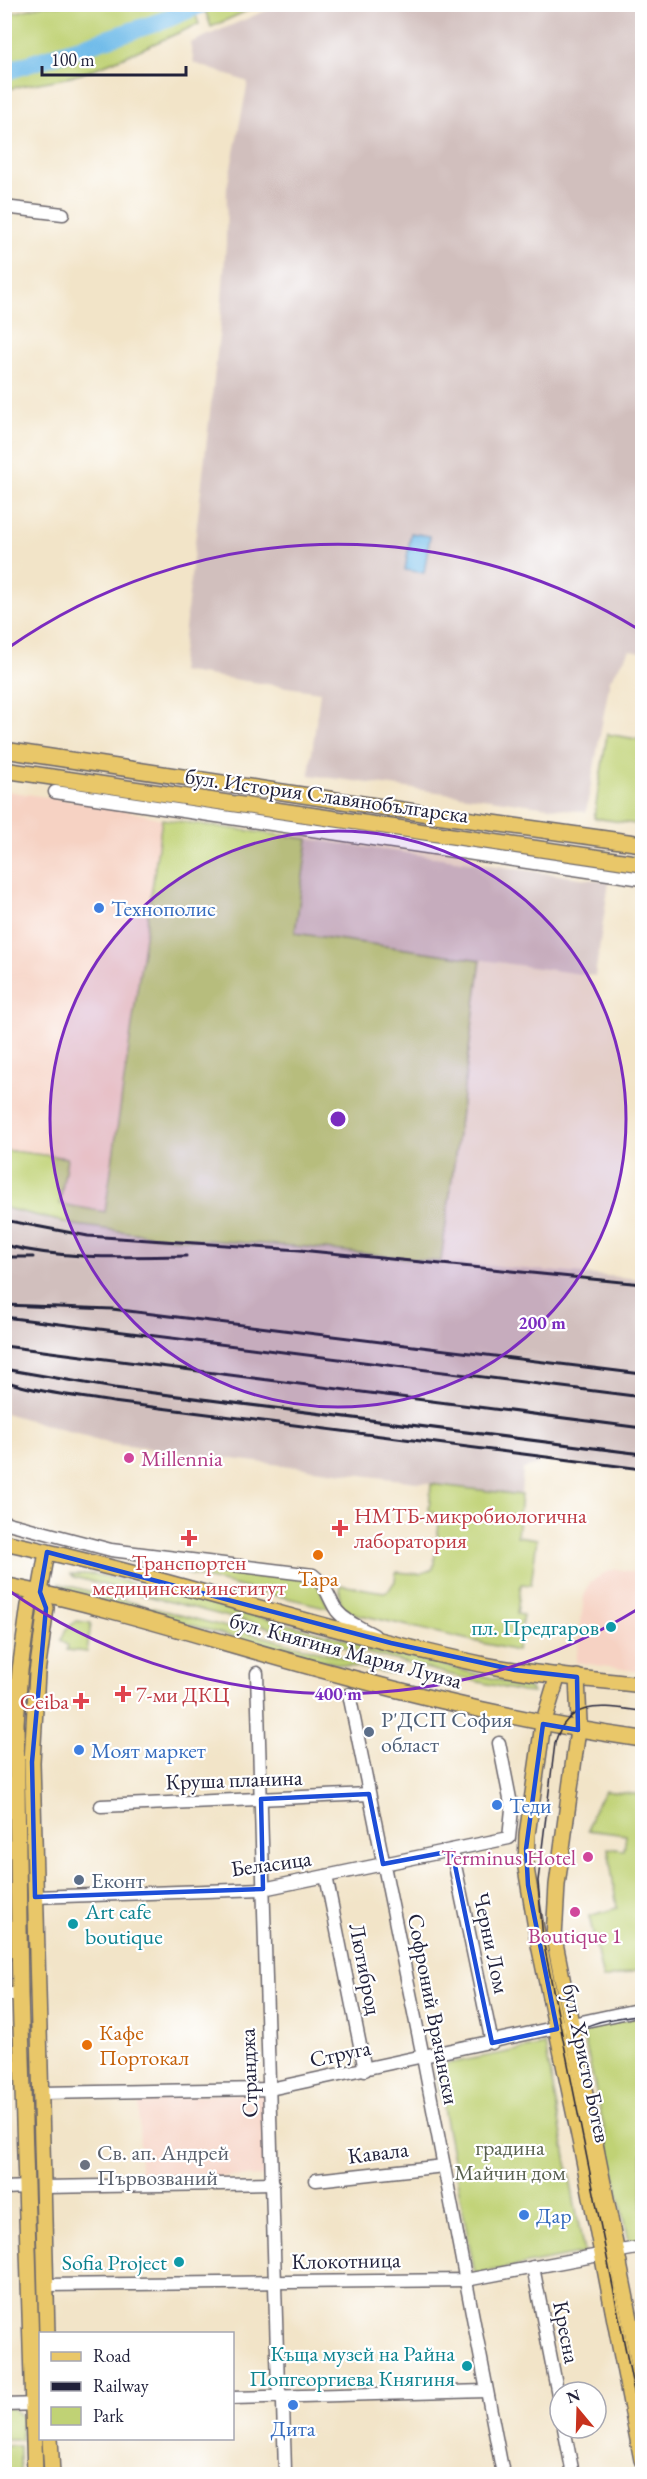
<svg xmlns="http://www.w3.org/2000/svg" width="647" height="2479" viewBox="0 0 647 2479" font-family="'EB Garamond',serif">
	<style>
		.built { fill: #f6d2c3 }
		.industrial { fill: #d1bfbd }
		.green { fill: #c0d275; stroke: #717a58; stroke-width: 1.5 }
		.water { fill: #70bbe9; stroke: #496e92; stroke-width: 1.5 }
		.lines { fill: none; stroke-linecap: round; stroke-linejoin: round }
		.river { stroke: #70bbe9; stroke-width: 18 }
		.minor-casing { stroke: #6b666c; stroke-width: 15 }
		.major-casing { stroke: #6b666c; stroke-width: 18 }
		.minor { stroke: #fff; stroke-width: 12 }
		.major { stroke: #e9c769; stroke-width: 15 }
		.tram { stroke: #22223b; stroke-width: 1.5 }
		.rail { stroke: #22223b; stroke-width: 3 }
		.marked { fill: none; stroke: #1d4ed8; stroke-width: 4.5; stroke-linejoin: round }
		.ring { fill: none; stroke: #7b2cbf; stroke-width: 3 }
		.shop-dot { fill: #3f7fe0; stroke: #fff; stroke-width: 2 }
		.hotel-dot { fill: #d1479c; stroke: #fff; stroke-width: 2 }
		.health-dot { fill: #e0444e; stroke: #fff; stroke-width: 2 }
		.food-dot { fill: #e8710a; stroke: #fff; stroke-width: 2 }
		.culture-dot { fill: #0f9aa8; stroke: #fff; stroke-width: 2 }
		.service-dot { fill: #5c6f8a; stroke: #fff; stroke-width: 2 }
		.worship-dot { fill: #6b7280; stroke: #fff; stroke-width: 2 }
		.labels { text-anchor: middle; stroke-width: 4.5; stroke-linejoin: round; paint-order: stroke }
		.street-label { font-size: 22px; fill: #22223b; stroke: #fff }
		.shop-label { font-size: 22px; fill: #366cbe; stroke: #fff; text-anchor: start }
		.hotel-label { font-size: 22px; fill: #b23c85; stroke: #fff; text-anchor: start }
		.health-label { font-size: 22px; fill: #be3a42; stroke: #fff; text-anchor: start }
		.food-label { font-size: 22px; fill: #c56008; stroke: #fff }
		.culture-label { font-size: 22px; fill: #0d838f; stroke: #fff; text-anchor: end }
		.service-label { font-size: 22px; fill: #4e5e75; stroke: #fff; text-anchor: start }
		.park-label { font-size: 22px; fill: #59604f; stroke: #fff }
		.worship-label { font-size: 22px; fill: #5b616d; stroke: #fff; text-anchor: start }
		.centre { fill: #7b2cbf; stroke: #fff; stroke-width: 3 }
		.ring-label { font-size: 18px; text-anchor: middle; font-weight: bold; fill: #7b2cbf; stroke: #fff; stroke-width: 4.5; stroke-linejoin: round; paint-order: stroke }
	</style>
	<rect width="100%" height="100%" fill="#fff"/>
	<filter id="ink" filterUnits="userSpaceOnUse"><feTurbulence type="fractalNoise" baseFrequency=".0167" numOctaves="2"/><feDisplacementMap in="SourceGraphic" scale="12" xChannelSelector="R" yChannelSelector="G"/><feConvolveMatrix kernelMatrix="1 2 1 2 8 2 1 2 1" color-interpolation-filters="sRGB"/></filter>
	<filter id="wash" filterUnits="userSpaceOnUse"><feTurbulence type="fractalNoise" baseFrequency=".008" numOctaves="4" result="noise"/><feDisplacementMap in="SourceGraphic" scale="24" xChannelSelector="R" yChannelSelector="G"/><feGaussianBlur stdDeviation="1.35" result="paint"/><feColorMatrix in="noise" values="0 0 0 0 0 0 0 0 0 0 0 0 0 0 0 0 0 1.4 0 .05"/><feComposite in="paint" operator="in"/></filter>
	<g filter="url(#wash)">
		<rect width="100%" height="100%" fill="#f2e4c8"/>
		<g class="built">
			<polygon points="5,791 102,805 162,819 105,1213 60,1204 67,1158 5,1150"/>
			<polygon points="616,1569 642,1573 642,1672 576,1662 584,1596 589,1584 602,1574"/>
			<polygon points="268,2094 269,2176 140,2179 139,2095"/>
		</g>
		<g class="industrial">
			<polygon points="279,5 642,5 642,652 630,650 610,680 586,812 309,775 320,692 180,671 220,327 226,243 227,188 248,82 194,63 190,43"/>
			<polygon points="308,839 609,882 595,976 294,933"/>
			<polygon points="5,1208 76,1225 163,1237 306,1247 441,1262 642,1279 642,1472 539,1459 538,1465 523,1469 521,1495 112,1444 5,1413"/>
		</g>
		<g class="green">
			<path d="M192,4L199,24C161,40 124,58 86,72C60,82 31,82 5,90V15L45,5Z"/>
			<polygon points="203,4 260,4 260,5 211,27"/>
			<polygon points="607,734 642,740 642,825 594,818"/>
			<polygon points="162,819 308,839 295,933 481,960 441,1262 306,1247 163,1237 76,1225 5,1208 5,1150 67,1158 60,1204 105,1212"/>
			<path d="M431,1484L521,1495L517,1536L537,1539L531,1585L521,1584L517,1614L523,1615L517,1651L352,1613C340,1608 338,1597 341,1585L384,1592L389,1590L395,1581L396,1572L420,1574L433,1569L440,1517L429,1510Z"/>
			<polygon points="159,1563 308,1578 316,1582 329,1608 158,1567"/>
			<polygon points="71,1574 94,1574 143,1586 488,1677 530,1689 533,1693 522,1692 479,1682 74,1577"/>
			<polygon points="58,1583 364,1663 394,1674 317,1660 67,1591"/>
			<polygon points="77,1621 91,1623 87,1652 67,1650 68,1646 61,1640 66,1629"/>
			<polygon points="605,1791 642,1795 642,1981 639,1970 603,1979 589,1916 617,1908 608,1848 624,1850 626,1835 588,1830 593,1810"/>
			<polygon points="642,2016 642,2242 630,2245 582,2029"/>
			<polygon points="545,2045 584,2253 475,2274 435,2066"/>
			<polygon points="4,2408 12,2408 21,2416 22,2440 5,2440"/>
			<polygon points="4,2446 20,2446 20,2474 5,2474"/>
		</g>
		<polygon class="water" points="411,533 430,536 424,573 405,570"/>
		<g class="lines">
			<polyline class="river" points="4,72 162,21 202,4"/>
		</g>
	</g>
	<g filter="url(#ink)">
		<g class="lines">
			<defs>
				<g id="minor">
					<polyline points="4,207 63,214"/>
					<polyline points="55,792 642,879"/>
					<path d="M4,1522L111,1550L313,1575C327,1585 328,1598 337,1611C346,1622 361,1628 374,1635"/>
					<polyline points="257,1673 278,2387 283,2403 285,2471"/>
					<polyline points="349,1694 423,2057 503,2474"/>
					<polyline points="101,1806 369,1794"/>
					<polyline points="452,1851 492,2043"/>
					<polyline points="326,1876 365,2070"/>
					<polyline points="35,1897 263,1889 509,1838 512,1809 499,1743"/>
					<polyline points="4,1994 20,1994"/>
					<polyline points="41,2093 270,2089 642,2009"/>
					<polyline points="316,2180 444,2166"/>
					<polyline points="44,2187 273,2183"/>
					<polyline points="4,2188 27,2187"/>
					<polyline points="533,2267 560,2405"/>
					<polyline points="46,2285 466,2280 642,2247"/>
					<polyline points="232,2398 486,2391"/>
					<polyline points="4,2405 40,2404"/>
					<polyline points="564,2428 573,2474"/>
				</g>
				<g id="major">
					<polyline points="4,750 422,813 642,844"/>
					<polyline points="4,770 642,864"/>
					<path d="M4,1542C166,1577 323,1631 485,1665C537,1675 590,1679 642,1685"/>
					<polyline points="47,1552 40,1592 46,1608 37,1673 32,1762 47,2334"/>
					<path d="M4,1585C121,1609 233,1647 348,1677C445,1703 543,1725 642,1739"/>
					<polyline points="558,1675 543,1724 527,1835 526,1868 538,1940 581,2145 642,2460"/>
					<polyline points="577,1677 579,1722 557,1885 554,1938 642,2379"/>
					<polyline points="50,2438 52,2474"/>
					<polyline points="35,2474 20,1994 16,1723 20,1670 29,1605 40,1592"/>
				</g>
			</defs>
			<use href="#minor" class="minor-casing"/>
			<use href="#major" class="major-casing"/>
			<use href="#minor" class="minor"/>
			<use href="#major" class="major"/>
			<g class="tram">
				<path d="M642,1711C606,1707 568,1697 555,1743L538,1881L543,1940L642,2431"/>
				<path d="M569,2042C576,2021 622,2018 642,2014"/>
			</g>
			<g class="rail">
				<polyline points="4,1220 88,1236 300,1250 642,1284"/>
				<path d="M4,1245C64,1260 125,1257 186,1256"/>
				<polyline points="4,1257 33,1257"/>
				<polyline points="4,1305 112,1309 642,1374"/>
				<polyline points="4,1317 642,1397"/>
				<polyline points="4,1346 642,1428"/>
				<polyline points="4,1369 114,1388 642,1454"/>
				<path d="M4,1381C40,1393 77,1396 113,1402L642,1469"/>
			</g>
		</g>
	</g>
	<path class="marked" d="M47,1552L391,1643L515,1670L577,1677L578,1730L543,1724L526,1849L528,1885L557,2029L492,2043L452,1851L383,1864L369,1794L261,1799L263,1889L35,1897L32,1762L46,1608L40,1592Z"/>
	<circle cx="338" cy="1119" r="288" fill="#7b2cbf" fill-opacity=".12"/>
	<g class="ring">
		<circle cx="338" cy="1119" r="288"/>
		<path d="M638 1609A575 575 0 0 1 8 1590M8 648A575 575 0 0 1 638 629"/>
	</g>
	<g class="shop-dot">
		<circle cx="99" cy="908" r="6"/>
		<circle cx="79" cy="1750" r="6"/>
		<circle cx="497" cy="1805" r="6"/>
		<circle cx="524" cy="2215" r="6"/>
		<circle cx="293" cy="2405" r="6"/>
	</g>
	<g class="hotel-dot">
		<circle cx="129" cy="1458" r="6"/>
		<circle cx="588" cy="1857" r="6"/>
		<circle cx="575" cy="1912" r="6"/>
	</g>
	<g class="health-dot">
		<path d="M337 1519h6v6h6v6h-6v6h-6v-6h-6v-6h6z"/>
		<path d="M186 1529h6v6h6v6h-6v6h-6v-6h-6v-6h6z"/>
		<path d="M120 1685h6v6h6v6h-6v6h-6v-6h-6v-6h6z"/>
		<path d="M78 1692h6v6h6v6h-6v6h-6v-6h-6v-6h6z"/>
	</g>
	<g class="food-dot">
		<circle cx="318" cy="1555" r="6"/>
		<circle cx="87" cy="2045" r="6"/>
	</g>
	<g class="culture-dot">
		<circle cx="611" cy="1627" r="6"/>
		<circle cx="73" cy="1924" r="6"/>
		<circle cx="179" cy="2262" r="6"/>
		<circle cx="467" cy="2366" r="6"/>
	</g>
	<g class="service-dot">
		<circle cx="369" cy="1732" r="6"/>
		<circle cx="79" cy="1880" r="6"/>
	</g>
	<circle class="worship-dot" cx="85" cy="2165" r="6"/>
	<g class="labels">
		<g class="street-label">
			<text transform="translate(327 795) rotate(8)" y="8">бул. История Славянобългарска</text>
			<text transform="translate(346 1650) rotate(15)" y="8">бул. Княгиня Мария Луиза</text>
			<text transform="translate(234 1779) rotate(-2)" y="8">Круша планина</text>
			<text transform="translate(271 1863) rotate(-8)" y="8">Беласица</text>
			<text transform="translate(492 1943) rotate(78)" y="8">Черни Лом</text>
			<text transform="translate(366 1969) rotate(79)" y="8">Лютиброд</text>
			<text transform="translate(434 2009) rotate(79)" y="8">Софроний Врачански</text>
			<text transform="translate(340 2053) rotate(-12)" y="8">Струга</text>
			<text transform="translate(587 2063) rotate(78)" y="8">бул. Христо Ботев</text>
			<text transform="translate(248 2073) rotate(-92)" y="8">Странджа</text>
			<text transform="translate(378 2152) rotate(-7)" y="8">Кавала</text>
			<text transform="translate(346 2260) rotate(-1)" y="8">Клокотница</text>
			<text transform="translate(567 2332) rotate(79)" y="8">Кресна</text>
		</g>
		<g class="shop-label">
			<text x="111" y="916">Технополис</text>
			<text x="91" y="1758">Моят маркет</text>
			<text x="509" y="1813">Теди</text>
			<text x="536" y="2223">Дар</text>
			<text x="293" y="2436" text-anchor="middle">Дита</text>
		</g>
		<g class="hotel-label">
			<text x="141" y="1466">Millennia</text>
			<text x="576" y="1865" text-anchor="end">Terminus Hotel</text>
			<text x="575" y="1943" text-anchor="middle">Boutique 1</text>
		</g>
		<g class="health-label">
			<text x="354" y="1523">НМТБ-микробиологична<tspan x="354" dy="25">лаборатория</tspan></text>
			<text x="189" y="1570" text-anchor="middle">Транспортен<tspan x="189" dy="25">медицински институт</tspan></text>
			<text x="136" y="1702">7-ми ДКЦ</text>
			<text x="69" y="1709" text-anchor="end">Ceiba</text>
		</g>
		<g class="food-label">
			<text x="318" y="1586">Тара</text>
			<text x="99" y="2040" text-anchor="start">Кафе<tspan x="99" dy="25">Портокал</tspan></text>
		</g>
		<g class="culture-label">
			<text x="599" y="1635">пл. Предгаров</text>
			<text x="85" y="1919" text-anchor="start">Art cafe<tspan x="85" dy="25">boutique</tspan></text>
			<text x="167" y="2270">Sofia Project</text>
			<text x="455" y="2361">Къща музей на Райна<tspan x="455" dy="25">Попгеоргиева Княгиня</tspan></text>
		</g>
		<g class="service-label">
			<text x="381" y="1727">Р'ДСП София<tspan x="381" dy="25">област</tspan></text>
			<text x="91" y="1888">Еконт</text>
		</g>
		<g class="park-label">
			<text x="510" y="2155">градина<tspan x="510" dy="25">Майчин дом</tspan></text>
		</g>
		<g class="worship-label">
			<text x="97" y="2160">Св. ап. Андрей<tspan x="97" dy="25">Първозваний</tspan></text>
		</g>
	</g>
	<circle cx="338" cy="1119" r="9" class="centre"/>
	<g class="ring-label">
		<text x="542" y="1329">200 m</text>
		<text x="338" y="1700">400 m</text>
	</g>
	<rect width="647" height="2479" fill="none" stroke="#fff" stroke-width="24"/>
	<rect x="39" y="2332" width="195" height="108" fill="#ffffff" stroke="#a7a7b1" stroke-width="1.5"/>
	<rect x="51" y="2352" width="30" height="9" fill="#e9c769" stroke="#a7a7b1" stroke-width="1.5"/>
	<text x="93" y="2362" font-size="18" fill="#22223b">Road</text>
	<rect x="51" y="2382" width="30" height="9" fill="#22223b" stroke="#a7a7b1" stroke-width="1.5"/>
	<text x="93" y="2392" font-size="18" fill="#22223b">Railway</text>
	<rect x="51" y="2407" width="30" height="18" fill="#c0d275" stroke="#a7a7b1" stroke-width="1.5"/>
	<text x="93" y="2422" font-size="18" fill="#22223b">Park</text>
	<g transform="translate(578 2410) rotate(341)"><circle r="28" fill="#ffffff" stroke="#a7a7b1" stroke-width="1.5"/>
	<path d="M0-4.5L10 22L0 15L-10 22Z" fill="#c8321e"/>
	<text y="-9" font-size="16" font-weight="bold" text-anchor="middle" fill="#22223b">N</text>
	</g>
	<path d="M42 66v9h144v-9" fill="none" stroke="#22223b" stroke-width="3"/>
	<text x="51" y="66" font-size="18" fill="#22223b" stroke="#ffffff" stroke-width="4.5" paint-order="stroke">100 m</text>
</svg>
